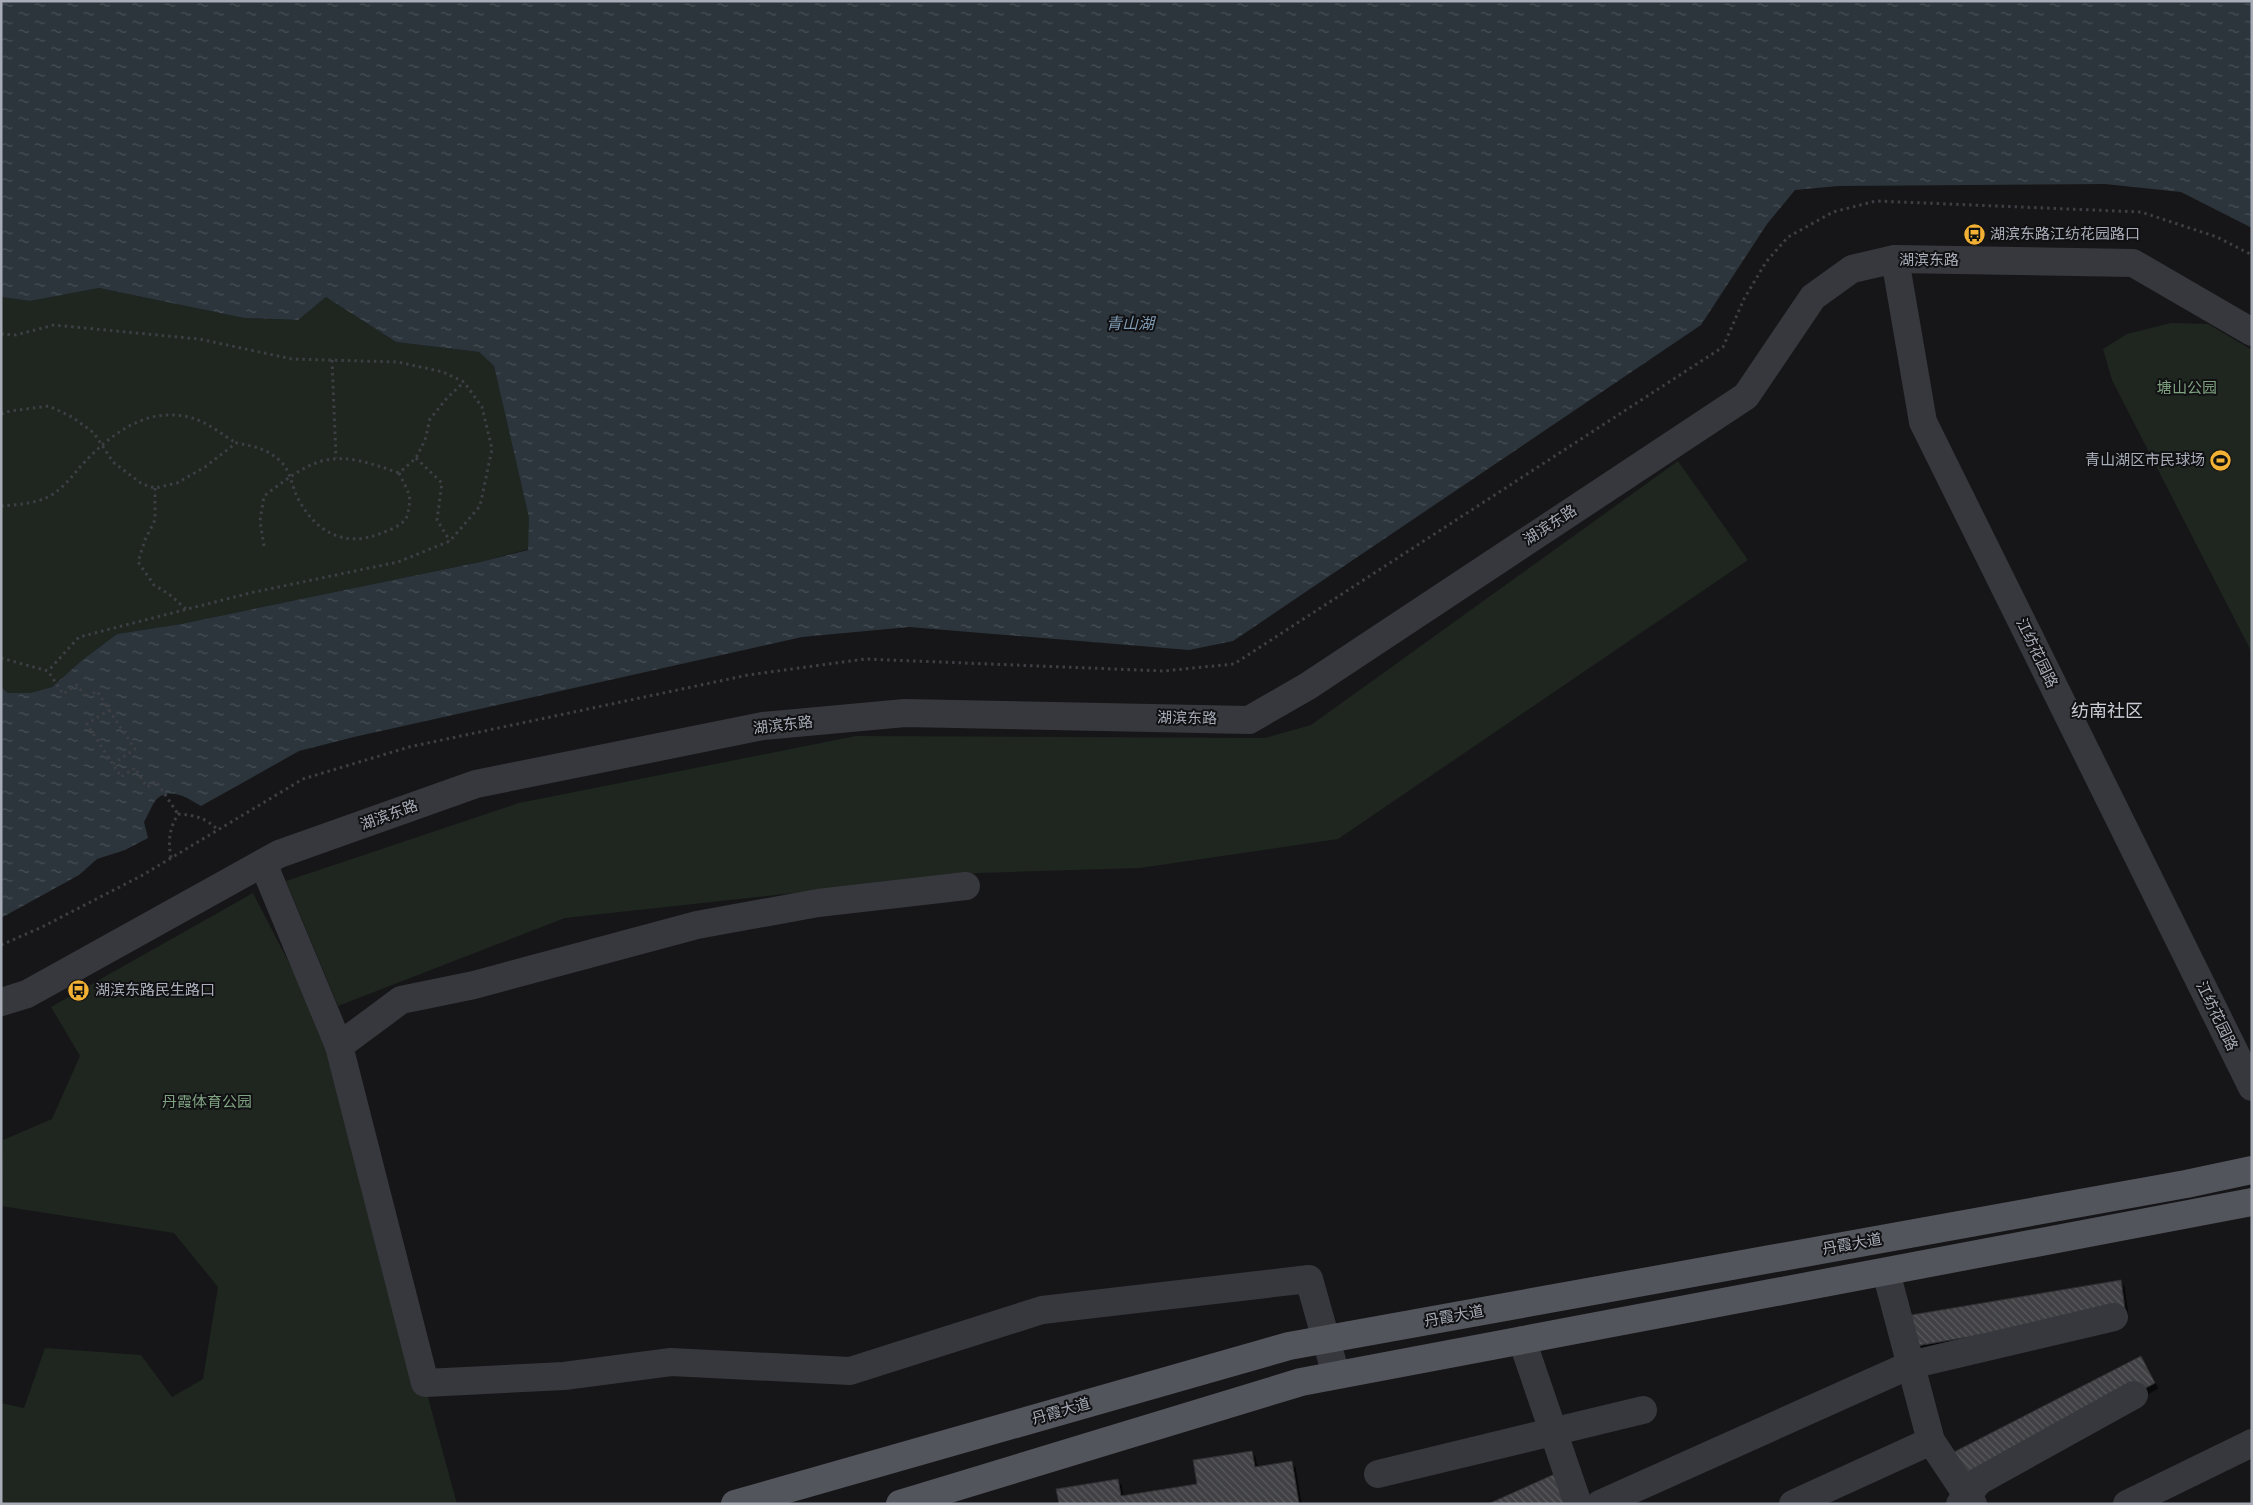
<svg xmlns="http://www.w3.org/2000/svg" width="2253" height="1505" viewBox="0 0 2253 1505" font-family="'Work Sans','Noto Sans SC',sans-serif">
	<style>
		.green { fill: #1e261f }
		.water { fill: url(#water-ripples) }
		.building { fill: url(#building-back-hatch); stroke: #303034; filter: url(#shadow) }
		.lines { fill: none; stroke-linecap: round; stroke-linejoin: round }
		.path { stroke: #3d3f44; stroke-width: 3; stroke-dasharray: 2.5 4; stroke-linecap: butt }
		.minor { stroke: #37383d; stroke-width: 28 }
		.major { stroke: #53555c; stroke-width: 28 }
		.labels { text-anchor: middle; stroke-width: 4; stroke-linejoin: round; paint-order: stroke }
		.poi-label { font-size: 15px; fill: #a8adb8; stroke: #111113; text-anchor: start }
		.street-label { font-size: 15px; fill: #a8adb8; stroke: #111113 }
		.park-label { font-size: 15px; fill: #7fa381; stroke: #111113 }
		.water-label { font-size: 16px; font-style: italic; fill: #7f9bb3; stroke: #111113 }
		.quarter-label { font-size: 18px; fill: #c9ccd4; stroke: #111113 }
	</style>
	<defs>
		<pattern id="water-ripples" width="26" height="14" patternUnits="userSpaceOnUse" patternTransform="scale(1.25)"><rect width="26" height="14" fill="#2c353c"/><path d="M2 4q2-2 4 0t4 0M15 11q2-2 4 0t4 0" fill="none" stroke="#485056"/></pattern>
		<pattern id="building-back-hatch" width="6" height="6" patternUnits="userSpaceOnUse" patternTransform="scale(1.25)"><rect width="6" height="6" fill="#404145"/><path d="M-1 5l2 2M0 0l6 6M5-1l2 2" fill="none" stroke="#595a5e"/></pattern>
		<filter id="shadow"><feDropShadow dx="3" dy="5.5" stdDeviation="0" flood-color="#0009"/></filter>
	</defs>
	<rect width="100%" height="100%" fill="#161618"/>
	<g class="green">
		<polygon points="99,288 244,318 297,320 326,297 396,342 479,352 494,366 529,518 529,549 480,562 181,624 117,634 81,661 52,687 30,693 8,693 1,687 1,297 30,301"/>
		<polygon points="2171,323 2208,324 2252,350 2252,653 2112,380 2103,349 2127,334"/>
		<polygon points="1678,461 1748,560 1338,839 1140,868 979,873 565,918 338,1006 286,881 519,803 856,736 1265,738 1311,725"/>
		<polygon points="253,893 333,1048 457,1504 1,1504 1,1403 24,1408 45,1348 141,1355 172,1397 203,1379 218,1287 174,1233 1,1206 3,1140 52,1119 80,1056 51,1007"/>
	</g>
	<path class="water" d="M1,1H2252V228L2181,192L2105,184L1838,186L1795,190L1767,224L1701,325L1233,641L1189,650L909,627L802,637L354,737L299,751L201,806C188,798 168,785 155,801C151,807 148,815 144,822L148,838L125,850L97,859L79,875L1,918V687L8,693H30L52,687L81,661L117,634L181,624L480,562L528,550L529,518L494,366L479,352L396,342L326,297L298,320L244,318L99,288L30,301L1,297Z"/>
	<g class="building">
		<polygon points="2121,1280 2125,1310 1916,1346 1911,1315"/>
		<polygon points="2141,1356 2155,1383 1968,1480 1954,1452"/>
		<polygon points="1252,1451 1255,1467 1292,1461 1299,1504 1059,1504 1056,1489 1118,1479 1121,1496 1197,1484 1193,1460"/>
		<polygon points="1557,1473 1571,1504 1488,1504"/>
	</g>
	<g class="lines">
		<g class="path">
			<polyline points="1,334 16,335 54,325 199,339 292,359 398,362 443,372 464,382 482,407 492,449 480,506 450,541 398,562 250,593 79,637 48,671"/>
			<polyline points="332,360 336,458"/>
			<path d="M1,414L10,411L49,406L72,417L94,433L113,462L142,484L155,488L177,483L205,467L236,443C252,446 265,448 278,459C292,470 291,488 300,502C317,533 346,547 379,534C388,531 404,525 407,516C413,495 408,492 399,473L416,458L425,440L430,419L447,398L464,382"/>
			<polyline points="416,458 442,483 437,520 450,541"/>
			<polyline points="155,488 155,520 145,540 138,562 154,585 169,594 187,610"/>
			<path d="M1,506C15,505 30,504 43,499C58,494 70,479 80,467C109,435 147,405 192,418C207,422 223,435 236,443"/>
			<path d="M264,546L260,521L264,496C319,454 333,449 399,473"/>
			<polyline points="1,658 48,671 63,694 77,685 86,698 97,691 109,710 87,724 121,777 135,768 147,787 156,781 178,814"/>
			<polyline points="109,710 135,749 113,764"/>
			<path d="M171,858C168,840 169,830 178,814C195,815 206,818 218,830"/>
			<polyline points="1,945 42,927 141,876 303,779 409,747 748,675 865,659 1163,671 1234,664 1723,347 1744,299 1766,262 1788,237 1833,212 1876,201 2141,212 2217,237 2252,255"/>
		</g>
		<g class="minor">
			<polyline points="1895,259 1923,422 2252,1087"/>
			<polyline points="263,863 339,1046 425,1383 564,1376 671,1362 850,1371 1042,1310 1309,1279 1336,1375"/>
			<polyline points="1,1002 27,994 279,854 476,784 763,726 905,713 1249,720 1308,686 1746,396 1813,297 1852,269 1895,259 2133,263 2252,332"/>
			<polyline points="339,1046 401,1000 474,985 697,925 818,903 966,886"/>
			<polyline points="1886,1272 1931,1441 1973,1504"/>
			<polyline points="1522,1340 1578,1504"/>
			<polyline points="1378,1474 1643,1410"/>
			<polyline points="1600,1504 1910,1365 2114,1317"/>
			<polyline points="1793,1504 1931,1441"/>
			<polyline points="1960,1504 1979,1481 2134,1395"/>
			<polyline points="2127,1504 2252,1443"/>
		</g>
		<g class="major">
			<polyline points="735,1504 1289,1346 2186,1184 2252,1170"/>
			<polyline points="900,1504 1301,1382 2252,1202"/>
		</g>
	</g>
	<defs>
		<symbol id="bus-disc" viewBox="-11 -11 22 22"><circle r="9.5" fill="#f2b134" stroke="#111113"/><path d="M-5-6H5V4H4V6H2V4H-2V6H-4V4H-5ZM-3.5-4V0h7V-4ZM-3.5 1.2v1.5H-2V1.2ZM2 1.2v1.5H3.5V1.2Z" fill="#111"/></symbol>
		<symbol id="stadium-disc" viewBox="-11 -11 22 22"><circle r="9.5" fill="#f2b134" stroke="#111113"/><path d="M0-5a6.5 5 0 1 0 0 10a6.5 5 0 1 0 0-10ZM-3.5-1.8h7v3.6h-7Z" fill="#111"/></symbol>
	</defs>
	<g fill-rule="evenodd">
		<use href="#bus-disc" x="1962" y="222" width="25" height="25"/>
		<use href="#stadium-disc" x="2208" y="448" width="25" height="25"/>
		<use href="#bus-disc" x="66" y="978" width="25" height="25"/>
	</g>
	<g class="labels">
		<g class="poi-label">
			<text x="1990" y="239">湖滨东路江纺花园路口</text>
			<text x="2205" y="465" text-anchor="end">青山湖区市民球场</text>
			<text x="95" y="995">湖滨东路民生路口</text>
		</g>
		<g class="street-label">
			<text x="1929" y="265">湖滨东路</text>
			<text transform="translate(1550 525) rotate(-33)" y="5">湖滨东路</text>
			<text transform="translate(2037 653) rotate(64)" y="5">江纺花园路</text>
			<text transform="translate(1187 718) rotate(1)" y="5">湖滨东路</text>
			<text transform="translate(783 725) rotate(-7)" y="5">湖滨东路</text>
			<text transform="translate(389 815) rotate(-20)" y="5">湖滨东路</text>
			<text transform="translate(2217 1016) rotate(64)" y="5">江纺花园路</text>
			<text transform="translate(1852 1244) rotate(-10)" y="5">丹霞大道</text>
			<text transform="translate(1454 1316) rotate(-10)" y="5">丹霞大道</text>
			<text transform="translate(1061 1411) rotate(-16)" y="5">丹霞大道</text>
		</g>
		<g class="park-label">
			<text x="2187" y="393">塘山公园</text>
			<text x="207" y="1107">丹霞体育公园</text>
		</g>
		<g class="water-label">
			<text x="1130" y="329">青山湖</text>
		</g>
		<g class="quarter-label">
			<text x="2107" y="717">纺南社区</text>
		</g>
	</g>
	<rect width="2253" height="1505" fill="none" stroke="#a8adb8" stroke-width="5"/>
</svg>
